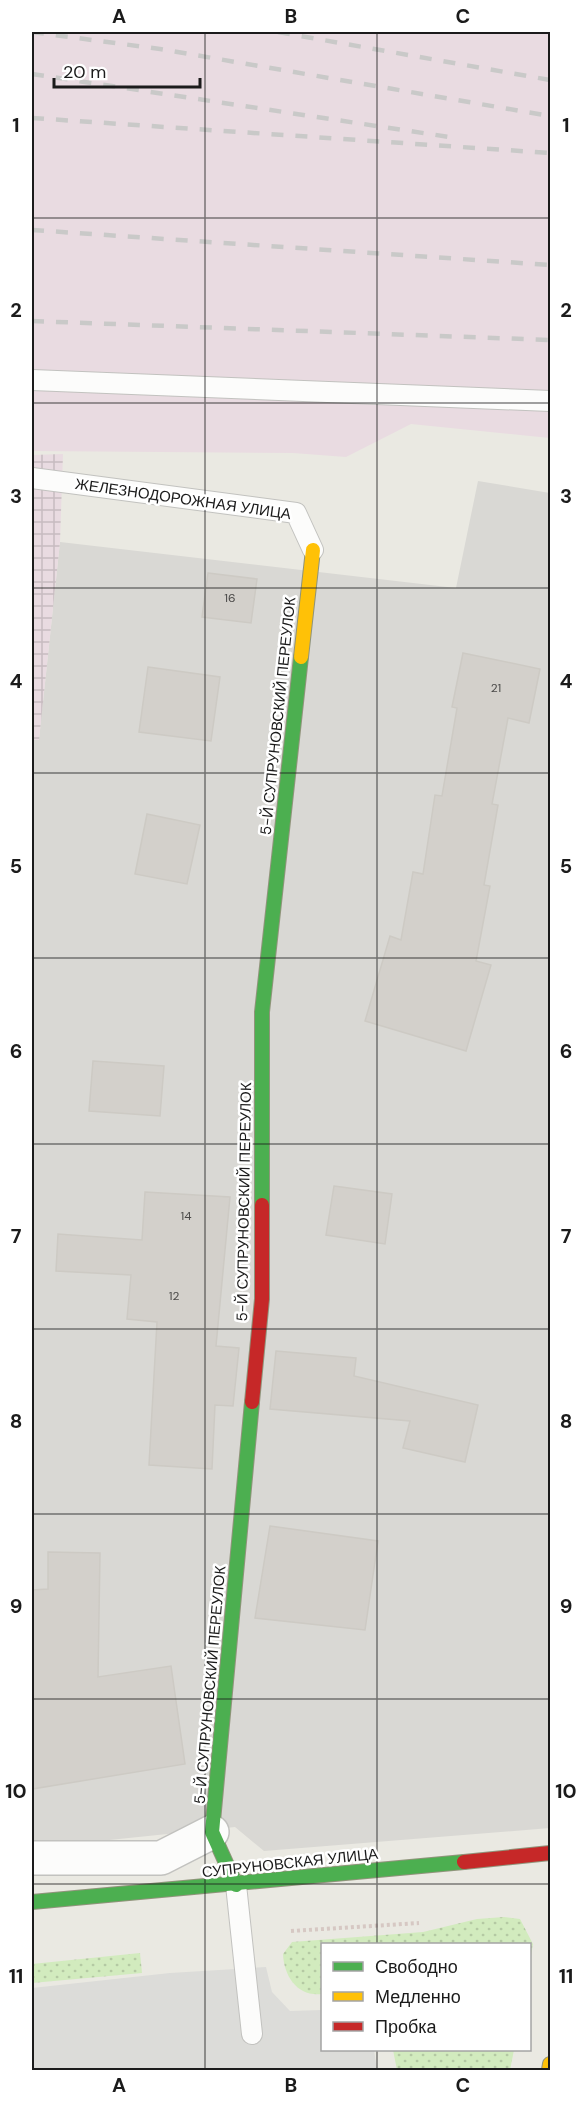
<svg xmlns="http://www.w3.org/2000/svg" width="582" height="2102" viewBox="0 0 582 2102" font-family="'DM Sans',sans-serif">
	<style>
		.residential { fill: #d9d8d4 }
		.industrial { fill: url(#industrial-grid) }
		.railway { fill: #e9dbe1 }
		.grass { fill: url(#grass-dots) }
		.parking { fill: #dcdcd9 }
		.building { fill: #d3d0cb; stroke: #cdcac4; stroke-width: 1.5 }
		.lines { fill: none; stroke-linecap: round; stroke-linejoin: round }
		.lane-casing { stroke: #c2c2bf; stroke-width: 22 }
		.street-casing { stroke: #c2c2bf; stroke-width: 36 }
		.fast-casing { stroke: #90947b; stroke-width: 16 }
		.slow-casing { stroke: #90947b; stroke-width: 16 }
		.jam-casing { stroke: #90947b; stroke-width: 16 }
		.path { stroke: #d6c8c3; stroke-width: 4; stroke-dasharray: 3 3; stroke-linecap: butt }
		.lane { stroke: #fcfcfb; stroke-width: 20 }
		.street { stroke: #fcfcfb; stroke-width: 33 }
		.fast { stroke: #4caf50; stroke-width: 14 }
		.slow { stroke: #ffc107; stroke-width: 14 }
		.jam { stroke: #c62828; stroke-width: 14 }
		.rail { stroke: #c9c9c8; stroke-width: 4.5; stroke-dasharray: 12 12; stroke-linecap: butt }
		.grid { fill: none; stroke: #1b1b1b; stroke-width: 1.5; stroke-opacity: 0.55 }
		.labels { text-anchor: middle; stroke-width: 5; stroke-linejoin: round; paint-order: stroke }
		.number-label { font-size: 12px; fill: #4a4948 }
		.street-label { font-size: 15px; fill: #1b1b1b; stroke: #fff }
		.neatline { fill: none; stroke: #1b1b1b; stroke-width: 2 }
		.grid-label { font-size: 20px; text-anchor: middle; font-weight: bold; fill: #1b1b1b }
	</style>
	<defs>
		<pattern id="industrial-grid" width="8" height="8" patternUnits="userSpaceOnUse" patternTransform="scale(1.5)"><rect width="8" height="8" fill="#e9dbe1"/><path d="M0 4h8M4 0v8" fill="none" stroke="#c7bbc0"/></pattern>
		<pattern id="grass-dots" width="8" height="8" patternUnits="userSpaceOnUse" patternTransform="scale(1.5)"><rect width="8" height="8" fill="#d2ebbe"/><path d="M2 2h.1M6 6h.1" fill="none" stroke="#b4c9a3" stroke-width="1.8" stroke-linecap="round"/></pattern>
	</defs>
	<rect width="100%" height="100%" fill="#eae9e2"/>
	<polygon class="residential" points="478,481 550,493 550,1828 264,1851 235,1827 32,1848 32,740 39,739 60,542 456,588"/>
	<polygon class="industrial" points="63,454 60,542 39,740 32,740 32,455"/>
	<polygon class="railway" points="32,32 550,32 550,438 411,424 346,457 293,453 32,451"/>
	<g class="grass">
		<path d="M504,1917L520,1919L533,1944L530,1962V1944H322V1994C298,1997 284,1977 283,1954L292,1942L423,1932L477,1919Z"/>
		<polygon points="140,1953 142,1973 32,1983 32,1964"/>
		<polygon points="393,2050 514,2050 510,2070 397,2070"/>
	</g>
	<polygon class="parking" points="266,1967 272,1992 290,2011 322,2010 322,2050 374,2050 377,2070 32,2070 32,1988 170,1973"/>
	<g class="building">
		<polygon points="208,573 257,579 251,623 202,617"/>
		<polygon points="463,653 540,669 529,723 508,718 492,804 498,805 484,885 490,886 476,961 491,965 466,1051 365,1021 390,936 401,940 413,872 423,874 435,795 442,796 457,708 452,707"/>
		<polygon points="148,667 220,677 211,741 139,732"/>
		<polygon points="147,814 200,825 187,884 135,874"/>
		<polygon points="93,1061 164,1066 160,1116 89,1111"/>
		<polygon points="334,1186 392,1194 385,1244 326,1235"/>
		<polygon points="145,1192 230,1197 216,1346 239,1348 233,1406 215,1405 212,1469 149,1465 157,1322 127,1319 131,1275 56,1271 58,1234 142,1240"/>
		<polygon points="276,1351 356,1358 354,1376 478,1405 465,1462 403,1448 410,1421 270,1409"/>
		<polygon points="270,1526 378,1541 365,1630 255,1618"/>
		<polygon points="48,1552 100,1553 98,1677 171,1666 185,1764 32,1789 32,1590 48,1589"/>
	</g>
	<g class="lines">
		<defs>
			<g id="lane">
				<polyline points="32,380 550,401"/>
				<polyline points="32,478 296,513 313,550"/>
				<polyline points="236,1885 252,2034"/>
			</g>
			<polyline id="street" points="32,1858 161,1858 212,1832"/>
			<g id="fast">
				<polyline points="262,1205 262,1012 301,657"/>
				<polyline points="236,1885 212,1832 252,1402"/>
				<polyline points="32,1902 464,1862"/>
			</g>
			<g id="slow">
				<polyline points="301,657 313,550"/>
				<polyline points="549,2070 550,2064"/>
			</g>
			<g id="jam">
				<polyline points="252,1402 262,1299 262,1205"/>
				<polyline points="464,1862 550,1853"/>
			</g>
		</defs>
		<use href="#lane" class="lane-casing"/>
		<use href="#street" class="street-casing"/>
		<use href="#fast" class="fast-casing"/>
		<use href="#slow" class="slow-casing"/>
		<use href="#jam" class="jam-casing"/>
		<polyline class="path" points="291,1931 419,1923"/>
		<use href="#lane" class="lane"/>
		<use href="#street" class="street"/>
		<use href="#fast" class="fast"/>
		<use href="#slow" class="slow"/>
		<use href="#jam" class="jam"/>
		<g class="rail">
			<polyline points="32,32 160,49 550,116"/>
			<polyline points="278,32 550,80"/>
			<polyline points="32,74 456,138"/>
			<polyline points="32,118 550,153"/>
			<polyline points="32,230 550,265"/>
			<polyline points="32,321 550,340"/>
		</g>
	</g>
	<path class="grid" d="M205,32V2070M377,32V1944M32,218H550M32,403H550M32,588H550M32,773H550M32,958H550M32,1144H550M32,1329H550M32,1514H550M32,1699H550M32,1884H550M377,2050V2070"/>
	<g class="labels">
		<g class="number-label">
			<text x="230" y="602">16</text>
			<text x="496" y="692">21</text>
			<text x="186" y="1220">14</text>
			<text x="174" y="1300">12</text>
		</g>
		<g class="street-label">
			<text transform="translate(183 499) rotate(8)" y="5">ЖЕЛЕЗНОДОРОЖНАЯ УЛИЦА</text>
			<text transform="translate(278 716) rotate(-84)" y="5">5-Й СУПРУНОВСКИЙ ПЕРЕУЛОК</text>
			<text transform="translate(244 1202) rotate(-89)" y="5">5-Й СУПРУНОВСКИЙ ПЕРЕУЛОК</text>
			<text transform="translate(210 1685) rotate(-85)" y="5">5-Й СУПРУНОВСКИЙ ПЕРЕУЛОК</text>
			<text transform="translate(290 1863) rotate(-6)" y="5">СУПРУНОВСКАЯ УЛИЦА</text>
		</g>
	</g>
	<rect width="582" height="2102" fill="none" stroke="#ffffff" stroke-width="66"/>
	<rect x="321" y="1943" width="210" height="108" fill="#ffffff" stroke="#a4a4a4" stroke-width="1.5"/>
	<rect x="333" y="1962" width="30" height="9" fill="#4caf50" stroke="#a4a4a4" stroke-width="1.5"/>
	<text x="375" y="1973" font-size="18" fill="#1b1b1b">Свободно</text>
	<rect x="333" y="1992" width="30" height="9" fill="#ffc107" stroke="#a4a4a4" stroke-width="1.5"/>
	<text x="375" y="2003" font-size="18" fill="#1b1b1b">Медленно</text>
	<rect x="333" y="2022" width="30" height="9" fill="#c62828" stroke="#a4a4a4" stroke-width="1.5"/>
	<text x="375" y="2033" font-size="18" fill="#1b1b1b">Пробка</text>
	<path d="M54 78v9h146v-9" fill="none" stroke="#1b1b1b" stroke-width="3"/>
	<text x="63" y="78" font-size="18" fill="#1b1b1b" stroke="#ffffff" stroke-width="4.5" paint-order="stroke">20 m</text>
	<rect x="33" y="33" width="516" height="2036" class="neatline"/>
	<g class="grid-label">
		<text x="119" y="23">A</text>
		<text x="291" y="23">B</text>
		<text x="463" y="23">C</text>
		<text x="16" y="132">1</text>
		<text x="566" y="132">1</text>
		<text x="16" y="317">2</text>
		<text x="566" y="317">2</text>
		<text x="16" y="503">3</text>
		<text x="566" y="503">3</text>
		<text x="16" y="688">4</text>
		<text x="566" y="688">4</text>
		<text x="16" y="873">5</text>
		<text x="566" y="873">5</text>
		<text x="16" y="1058">6</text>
		<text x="566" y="1058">6</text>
		<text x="16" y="1243">7</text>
		<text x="566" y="1243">7</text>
		<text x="16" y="1428">8</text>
		<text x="566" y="1428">8</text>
		<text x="16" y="1613">9</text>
		<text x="566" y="1613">9</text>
		<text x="16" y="1798">10</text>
		<text x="566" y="1798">10</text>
		<text x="16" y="1983">11</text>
		<text x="566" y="1983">11</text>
		<text x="119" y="2092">A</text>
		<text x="291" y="2092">B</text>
		<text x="463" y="2092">C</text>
	</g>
</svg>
